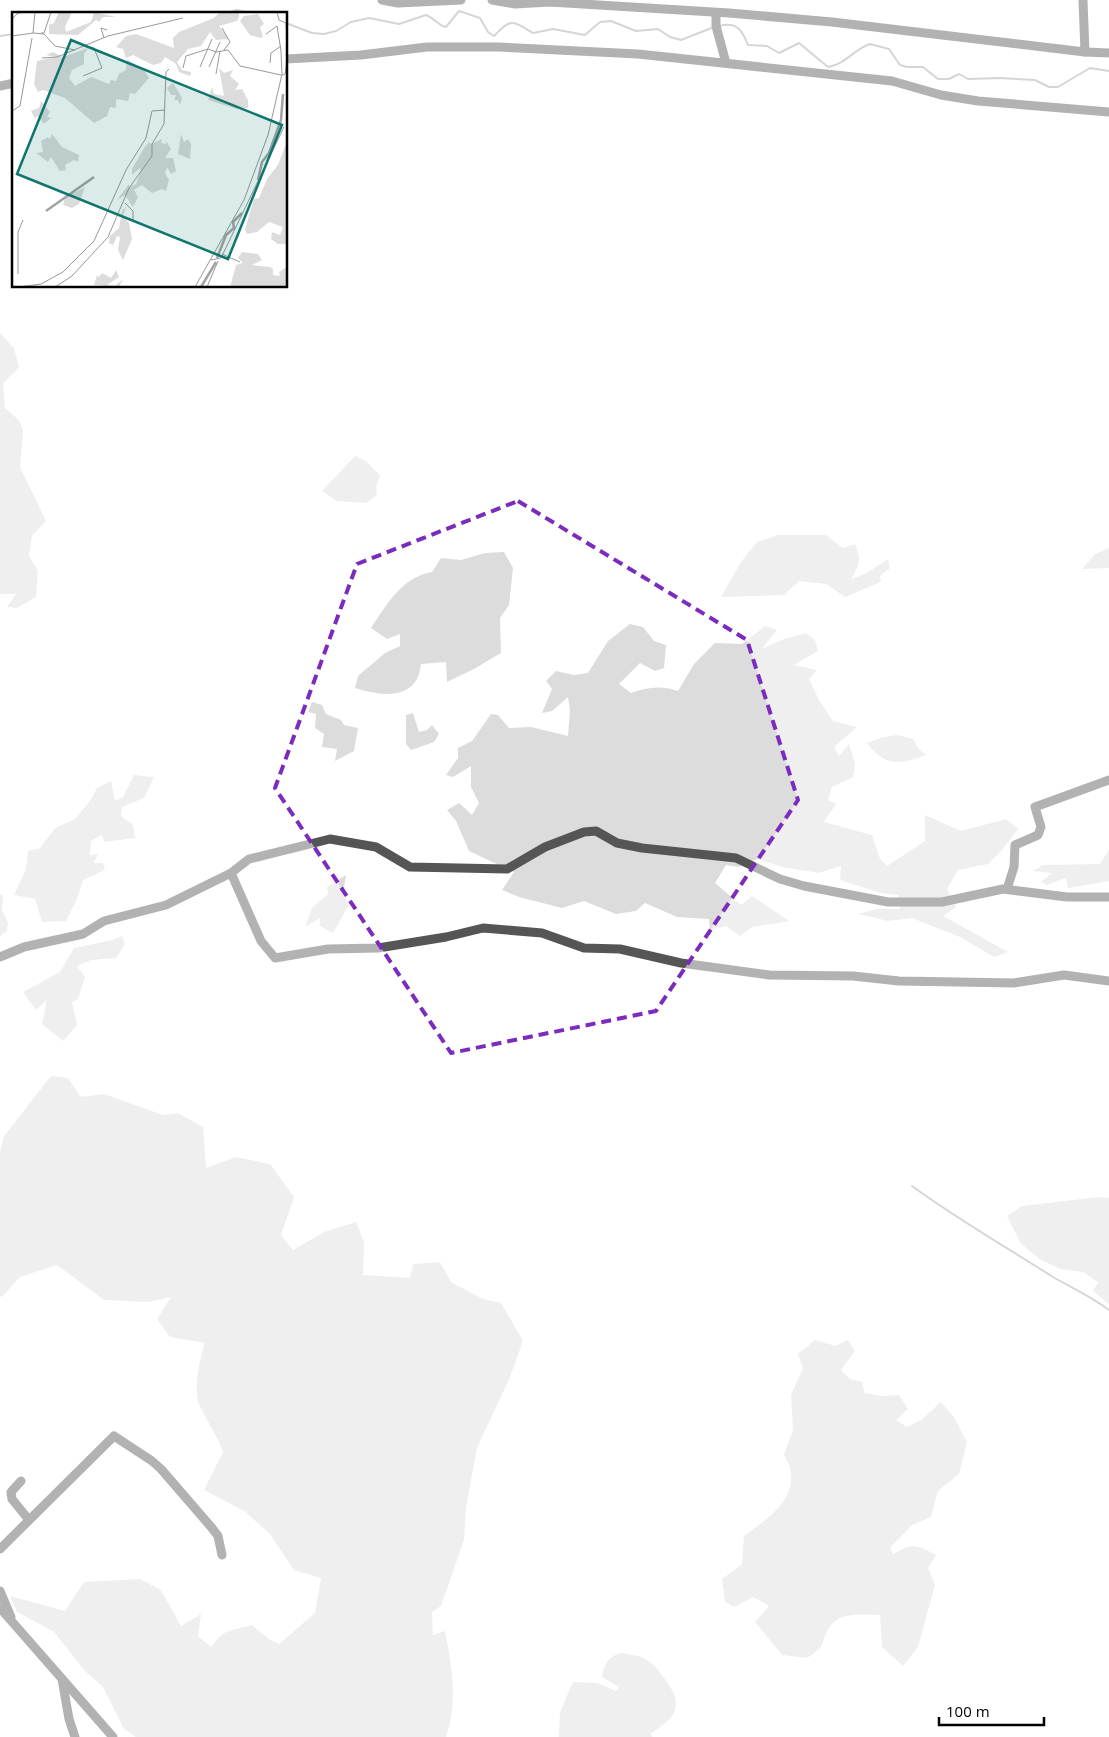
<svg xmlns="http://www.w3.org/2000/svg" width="1109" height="1737" viewBox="0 0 1109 1737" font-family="'Open Sans',sans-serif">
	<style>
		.green { fill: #dcdcdc }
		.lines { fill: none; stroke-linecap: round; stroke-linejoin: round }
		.stream { stroke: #a3a3a3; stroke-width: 2 }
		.minor { stroke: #555; stroke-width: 9 }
		.marked { fill: none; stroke: #7b2cbf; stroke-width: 4; stroke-dasharray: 10 6; stroke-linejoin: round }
		.inset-river { fill: none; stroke: #a3a3a3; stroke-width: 2.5 }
		.inset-road { fill: none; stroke: #999; stroke-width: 1 }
		.view { fill: #0f766e; fill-opacity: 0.15; stroke: #0f766e; stroke-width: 2.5 }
		.inset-edge { fill: none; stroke: #000; stroke-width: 2.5 }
	</style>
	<rect width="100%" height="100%" fill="#fff"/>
	<g class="green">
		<polygon points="0,333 14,348 19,367 3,384 5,408 19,420 23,430 20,467 46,521 32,536 29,556 38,571 36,597 17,608 7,607 16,594 0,594"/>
		<polygon points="355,456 366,461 380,476 376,486 377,495 366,503 337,501 322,491"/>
		<path d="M778,535H826L843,548L855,544C862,561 859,565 851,579L865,574L888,559L890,568L880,576L881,582L845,597L826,584L799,581L784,595L721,597L741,562L757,542Z"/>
		<polygon points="1109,548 1109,568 1082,569 1095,554"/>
		<path d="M504,552L513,568L509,605L500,618L501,653L474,669L447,682L446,662L421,664C420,669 419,675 417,679C404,701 375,694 355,688L358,676L385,653L400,646V634L387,639L371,628C388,603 401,578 432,572L441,558L461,560L485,553Z"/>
		<path d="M630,624L643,627L654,641L666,645L664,668L655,671L640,663L619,684L631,693C647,687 661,685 678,691L694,664L715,643L742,644L765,626L777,630L762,649L784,639L806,633L815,640L818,651L794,665L817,670L809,679L819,700L833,721L857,727L834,747L839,756L849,744L855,764L853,777L832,787L828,800L836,804L824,822L872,835L880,859L887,866L925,841V815L961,831L1006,819L1018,829L1002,850L988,864L958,870L947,889L956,907L943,916L1008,952L994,957L960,937L912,918L888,921L858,914L877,909H900L898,895L881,893L840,880L841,866L819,873L782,867L757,859L738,867L726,865L715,883L741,905L752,896L789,921L752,927L740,936L726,926L710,930L709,919L677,917L645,903L636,911L616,914L584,901L562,908L519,897L502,890L514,872L469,851L456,821L447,810L459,803L472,815L479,803L471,787V766L453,777L446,775L458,758V748L472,741L491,714L498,715L509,728L531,727L568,736L570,710L568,697L552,711L542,713L552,689L546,681L556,671L574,675L588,673L608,641Z"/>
		<polygon points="312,702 322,705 326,714 341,720 344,725 358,728 354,751 335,761 337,749 322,747 324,734 315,728 316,714 308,712"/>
		<polygon points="413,713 419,732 427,730 432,725 439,734 434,742 411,750 406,744 406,715"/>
		<path d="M898,735L913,739L918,748L926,755C900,765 885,767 867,743L883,737Z"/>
		<polygon points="134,775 154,777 144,798 122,807 121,816 133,825 135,838 104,842 102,835 91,841 90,855 98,854 94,863 103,863 105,870 83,880 77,899 66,921 42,922 35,899 14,895 26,869 28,851 40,848 55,828 75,819 90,801 97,788 111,781 115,801 123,797"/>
		<polygon points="1109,850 1109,881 1068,888 1066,878 1047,885 1041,882 1052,873 1032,871 1043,865 1100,864"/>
		<polygon points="346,875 343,894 349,905 333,933 320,926 320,918 305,927 312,908 328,894 327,887"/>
		<polygon points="0,894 3,896 2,910 8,923 7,931 0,936"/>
		<polygon points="122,936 125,944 116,958 91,960 77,966 85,977 78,999 72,1002 77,1025 63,1041 42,1024 47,1000 36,1010 23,992 60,972 74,948 112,940"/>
		<path d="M51,1076L68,1078L81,1097L104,1094L163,1115L178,1113L203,1127L206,1168L236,1157L270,1164L294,1197L281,1235L293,1250L324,1232L356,1222L364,1242L363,1275L410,1278L413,1264L440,1262L451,1282L483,1299L501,1303L523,1341L510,1377L477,1448L466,1508L464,1540L441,1606L432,1612L433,1635L445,1631C452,1666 458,1703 446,1737H136L124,1729L103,1687L85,1671L54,1632L17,1612L10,1596L65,1611L84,1582L140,1579L161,1590L181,1626L201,1614L198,1636L211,1647C226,1627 229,1632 252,1625L269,1639L279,1644L315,1613L321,1578L294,1570L269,1533L244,1511L204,1490L223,1452C217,1435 206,1420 199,1404C193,1389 200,1357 205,1343L170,1337L157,1319L171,1297L148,1302L104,1300L57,1265L20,1277L2,1297L0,1296V1152L4,1136Z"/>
		<polygon points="1099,1197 1109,1198 1109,1304 1093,1291 1098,1282 1083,1272 1060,1269 1041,1260 1021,1244 1007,1216 1022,1206"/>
		<path d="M815,1340L836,1346L848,1340L855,1351L841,1370L850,1379L862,1382L865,1393L882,1396L899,1395L908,1409L896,1420L907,1427L921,1420L941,1402L954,1417L967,1442L959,1474L938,1491L931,1517L912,1525L890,1548L893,1554C913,1543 916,1544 936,1555L928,1568L935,1585L918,1647L903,1666L882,1647L880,1615C863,1615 839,1611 829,1628C818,1645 829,1644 807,1658L782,1655L755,1622L769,1606L753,1597L734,1607L725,1602L722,1579L742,1564L744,1536C765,1520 794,1503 791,1473C791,1467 786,1460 784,1454L793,1430L791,1395L803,1368L798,1354Z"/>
		<path d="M622,1653C628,1654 635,1655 641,1657C651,1661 658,1669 664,1678C684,1703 678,1718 651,1733L652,1737H559L560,1712L573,1682L597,1683L616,1691L619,1687L602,1677C605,1663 608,1656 622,1653Z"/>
	</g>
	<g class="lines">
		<g class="stream">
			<polyline points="156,14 160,14"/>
			<polyline points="165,14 178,14"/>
			<polyline points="223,14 237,10 256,14"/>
			<path d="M286,23L312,33L324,34L336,31L351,22L369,18L399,24L426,15C434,18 438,25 446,27L459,11L480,18L488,32L494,36C511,18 512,20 533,33L553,29L585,35L600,22L611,21L636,31L658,29L670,37L681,40L714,27"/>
			<path d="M719,26C737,21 742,30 748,45L767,46L779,53L799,43L828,67C846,64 854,49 870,44L889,49L900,65L907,67H923L938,79H949L959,74L968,79L1000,78L1035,80L1049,87H1058L1090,68L1109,71"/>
			<polyline points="0,36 14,34"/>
			<path d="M912,1186C957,1219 1006,1247 1053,1277C1072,1288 1091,1296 1109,1310"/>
		</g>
		<g class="minor">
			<polyline points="382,0 398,3 461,0"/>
			<polyline points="492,0 515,4 550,2 729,13 832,22 1085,52 1109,53"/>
			<polyline points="1083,0 1085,52"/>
			<polyline points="716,14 716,26 726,63"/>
			<polyline points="286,59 361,55 427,47 498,47 638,54 892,81 941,95 978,101 1109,112"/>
			<polyline points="0,86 14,83"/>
			<polyline points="231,873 261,941 275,958 328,949 378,948 446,937 483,928 542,933 584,948 620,949 681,963 769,975 853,976 899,981 1014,983 1064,975 1109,981"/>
			<polyline points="1007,889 1014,867 1015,845 1038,835 1041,827 1035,807 1109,780"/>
			<polyline points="0,957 24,947 83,934 104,921 166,905 231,873 249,859 330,839 376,847 410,867 507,869 545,847 584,832 596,831 617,843 642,848 736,858 780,879 804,886 888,902 942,902 1003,889 1067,897 1109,897"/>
			<polyline points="21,1481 11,1492 12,1499 29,1520"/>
			<polyline points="0,1549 114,1436 152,1461 161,1469 212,1528 218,1536 222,1555"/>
			<polyline points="0,1591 11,1617"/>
			<polyline points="0,1608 113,1737"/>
			<polyline points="62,1679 69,1719 75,1737"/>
		</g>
	</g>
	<path d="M0 0H1109V1737H0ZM518,501L747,640L798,800L656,1011L451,1053L275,788L357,564Z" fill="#fff" fill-opacity=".55" fill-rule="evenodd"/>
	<path class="marked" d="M518,501L747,640L798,800L656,1011L451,1053L275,788L357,564Z"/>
	<g transform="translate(12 12)">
		<rect width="275" height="275" fill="#fff"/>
		<path d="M47,0H60L53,15L54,20L79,10L82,0L104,5H91L87,10L84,8L66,23L37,22V13L42,11ZM208,0H227V5L225,9L207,14L217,27L204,28L198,20L189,34L176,37L165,50L170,58L179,60L178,64L167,60L164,52L153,45L149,51L141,53L121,43L114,46L111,37L104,35L114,24L124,22L162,36L161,26L167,20L202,6ZM246,2L252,12L248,15L251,25L249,26L238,23L228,9L232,4ZM76,36L72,42V52L60,58L57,66L63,74L79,65L97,72L99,68L104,69L107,62L114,58L115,47L132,58L137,66L123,82L118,81L116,89L104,87V96L98,95L95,104L82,111L53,86L31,78L26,80L22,72L25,49L44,45L34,43L41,40L51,45ZM207,56L212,61L221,58L218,64L227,72L223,78L230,77L236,88V96L225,97L196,88L200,75L202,82L212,84ZM161,71L170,86L168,93L166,88H162L164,83H159L155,76ZM29,89L38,100L35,105L39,106L32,112L25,104L23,107L19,99L27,96ZM40,122L50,135L67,143L66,150L62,148L53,153L54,158L48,159L39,145L36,150L24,141L31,140L29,129L36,125L38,127ZM169,122L172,130L176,127L179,132L178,147L166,142ZM150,127L149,131L154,132V129L159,137L153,146H161L164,159L159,162L155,155L153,161L157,168L154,179L150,177L140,181L130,173L122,178L126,185L121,195L113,183L105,188L117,172V175L124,172L129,158L128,156L120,163V157L132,136L137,130L139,132ZM275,129V232H266L259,227L260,220L268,223L271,215L257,210L245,220L235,222L233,217L242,187L247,186L255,167L266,153ZM73,175L67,192L60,196L51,193L53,186ZM114,195L111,204L117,211L120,227L111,248L106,238L108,225L105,224L101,233L97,231L98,224L107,216L110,199ZM230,240L246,242L250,248L240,253L258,255L261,257V263L268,264L267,260L275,255V275H218L224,253L231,251L226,246ZM104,258L107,265L95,273L103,274L111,267L107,275L82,273L85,263L87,265L90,261L99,266Z" fill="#dcdcdc"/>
		<path class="inset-river" d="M246,168L250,150L257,141L269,108L271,82M34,199L82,165M205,246L214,223L222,216L221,210L230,201M189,275L204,250"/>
		<path class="inset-road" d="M265,0L267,8L274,11L275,28M0,7L6,1L13,0M0,16V41M210,16L218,30L212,38M21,21L32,22L43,34L63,38M29,21H32L39,0M0,24L21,21L23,0M92,26L89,16L95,18M30,46L45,45L96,24L171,6M258,51L259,41L269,34M188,55L200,27M197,55L208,30M171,56L174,44L196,37L204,40L216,38L228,54L269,63M204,62L208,39M270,63L273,62L275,50M71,64L90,56L82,36L76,35M0,87V41M0,99L8,94L20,26M113,191L121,199V209M210,242L228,250M199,248L209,246L272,115M6,262V220L11,208M7,275L29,272L51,260L82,229L114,158L134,126L140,99L153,98M43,275L60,264L96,225L117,176L140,144V132L152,112L154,60L157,57M183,275L232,188L256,123L270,62L269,39L265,14L254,22M195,275L206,249"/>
		<path class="view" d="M59,28L270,113L216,247L5,162Z"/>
		<rect width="275" height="275" class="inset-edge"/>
	</g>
	<path d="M939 1717v8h105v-8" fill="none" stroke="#000000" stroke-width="2.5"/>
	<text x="946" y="1717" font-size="15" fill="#000000" stroke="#ffffff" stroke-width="4" paint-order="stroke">100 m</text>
</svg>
